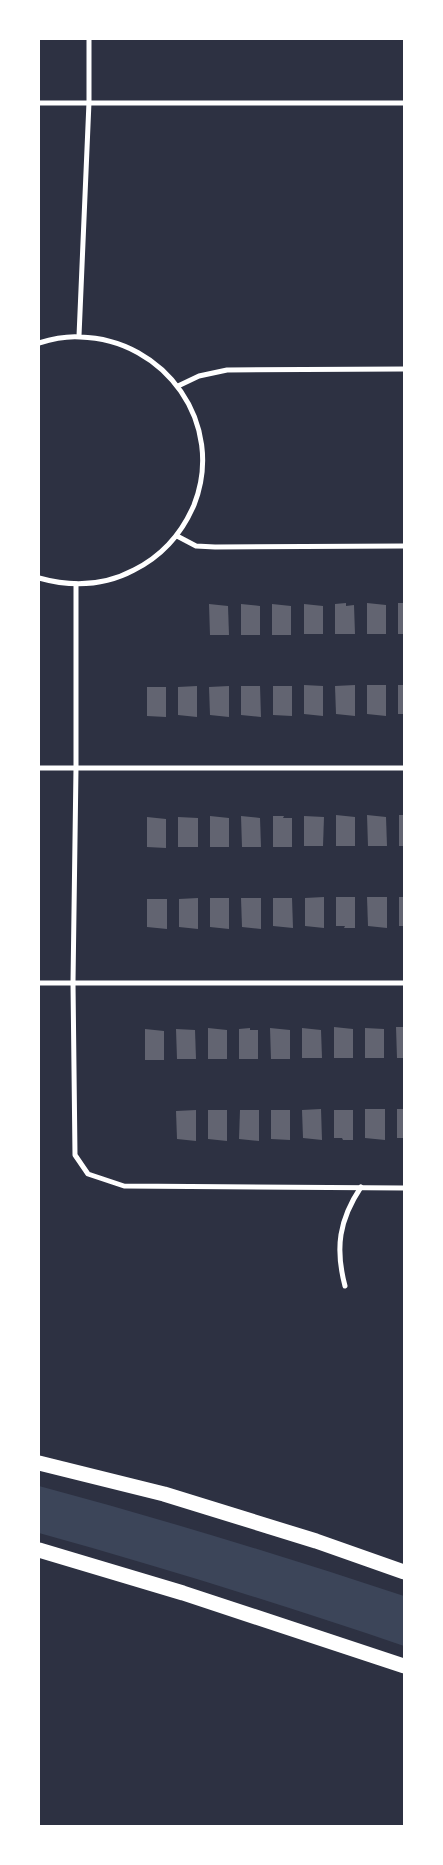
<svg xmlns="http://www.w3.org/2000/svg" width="443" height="1865" viewBox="0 0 443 1865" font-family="'DM Sans',sans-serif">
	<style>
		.green { fill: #3c4559 }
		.building { fill: #626471 }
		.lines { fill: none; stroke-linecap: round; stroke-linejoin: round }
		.minor { stroke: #fff; stroke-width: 5 }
		.motorway { stroke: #fff; stroke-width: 15 }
	</style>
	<rect width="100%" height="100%" fill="#2d3142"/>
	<path class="green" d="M39,1486C162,1519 283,1556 404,1596V1646C284,1605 161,1567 39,1533Z"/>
	<g class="building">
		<polygon points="346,603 346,606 354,605 355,634 335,634 335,604"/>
		<polygon points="367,603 386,605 386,634 367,634"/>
		<rect x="398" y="603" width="6" height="31"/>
		<polygon points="209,604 228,606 229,635 210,635"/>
		<polygon points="241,604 260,606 260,635 241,635"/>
		<polygon points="272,604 291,606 291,635 272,635"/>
		<polygon points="304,604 323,606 323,634 304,634"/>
		<polygon points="304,685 323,686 323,716 304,714"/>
		<polygon points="355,685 355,716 336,714 335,686"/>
		<polygon points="367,685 386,685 386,716 367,714"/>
		<rect x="398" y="685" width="6" height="29"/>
		<polygon points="197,686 197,717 178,715 178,687"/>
		<polygon points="229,686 229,717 210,715 209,687"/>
		<polygon points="241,686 260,686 261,717 241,715"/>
		<polygon points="273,686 292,686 292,716 273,715"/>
		<polygon points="147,687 166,687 166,717 147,716"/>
		<polygon points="336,815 355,817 355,846 336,846"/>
		<polygon points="367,815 386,817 387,846 368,846"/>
		<rect x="399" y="815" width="5" height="31"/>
		<polygon points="210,816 229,818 229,847 210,847"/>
		<polygon points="241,816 260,818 261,847 242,847"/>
		<polygon points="273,816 284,816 283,818 292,818 292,847 273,847"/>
		<polygon points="304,816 324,817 323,846 304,846"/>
		<polygon points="147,817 166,819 166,848 147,847"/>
		<polygon points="178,817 198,818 198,847 178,847"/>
		<polygon points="324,897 324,928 305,926 305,898"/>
		<polygon points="336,897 355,897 355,928 344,928 345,926 336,926"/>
		<polygon points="367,897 387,897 387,928 368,926"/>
		<rect x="399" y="897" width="5" height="29"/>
		<polygon points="198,898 198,929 179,927 179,899"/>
		<polygon points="210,898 229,898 229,929 210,927"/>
		<polygon points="241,898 261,898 261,929 242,927"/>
		<polygon points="273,898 292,898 293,928 273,926"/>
		<polygon points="147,899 167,899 167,929 147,927"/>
		<polygon points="334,1027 353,1029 353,1058 334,1058"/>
		<polygon points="396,1027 404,1027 404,1058 397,1058"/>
		<polygon points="208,1028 227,1030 227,1059 208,1059"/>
		<polygon points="250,1028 250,1030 258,1030 258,1059 239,1059 239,1029"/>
		<polygon points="270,1028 290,1030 290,1059 271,1059"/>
		<polygon points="302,1028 321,1030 322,1058 302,1058"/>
		<polygon points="365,1028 384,1029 384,1058 365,1058"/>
		<polygon points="145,1029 164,1031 164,1060 145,1060"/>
		<polygon points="176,1029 195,1030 196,1059 177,1059"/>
		<polygon points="321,1109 322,1140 303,1138 302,1110"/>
		<polygon points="365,1109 385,1109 385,1140 365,1138"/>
		<rect x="397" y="1109" width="7" height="29"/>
		<polygon points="196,1110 196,1141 177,1139 176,1111"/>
		<polygon points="208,1110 227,1110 227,1141 208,1139"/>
		<polygon points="240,1110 259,1110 259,1141 239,1139"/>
		<polygon points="271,1110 290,1110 290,1140 271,1139"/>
		<polygon points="334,1110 353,1110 353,1140 343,1140 342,1138 334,1138"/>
	</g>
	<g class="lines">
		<g class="minor">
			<polyline points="39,103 404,103"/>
			<polyline points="79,336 89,102 89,39"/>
			<path d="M39,343C52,339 66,336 80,337C165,339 226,424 194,505C182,533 162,556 134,570C104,586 71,587 39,578"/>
			<polyline points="178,386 199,376 227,370 404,369"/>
			<polyline points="177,536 196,546 215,547 404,546"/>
			<polyline points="76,584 76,768 73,983 75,1155 88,1174 124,1186 404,1188"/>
			<polyline points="39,768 404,768"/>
			<polyline points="39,983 404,983"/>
			<path d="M345,1286C335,1248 339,1220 361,1187"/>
		</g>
		<g class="motorway">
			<polyline points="39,1463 164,1494 316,1541 404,1572"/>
			<polyline points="39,1550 183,1593 404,1666"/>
		</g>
	</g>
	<rect width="443" height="1865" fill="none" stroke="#ffffff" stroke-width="80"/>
</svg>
